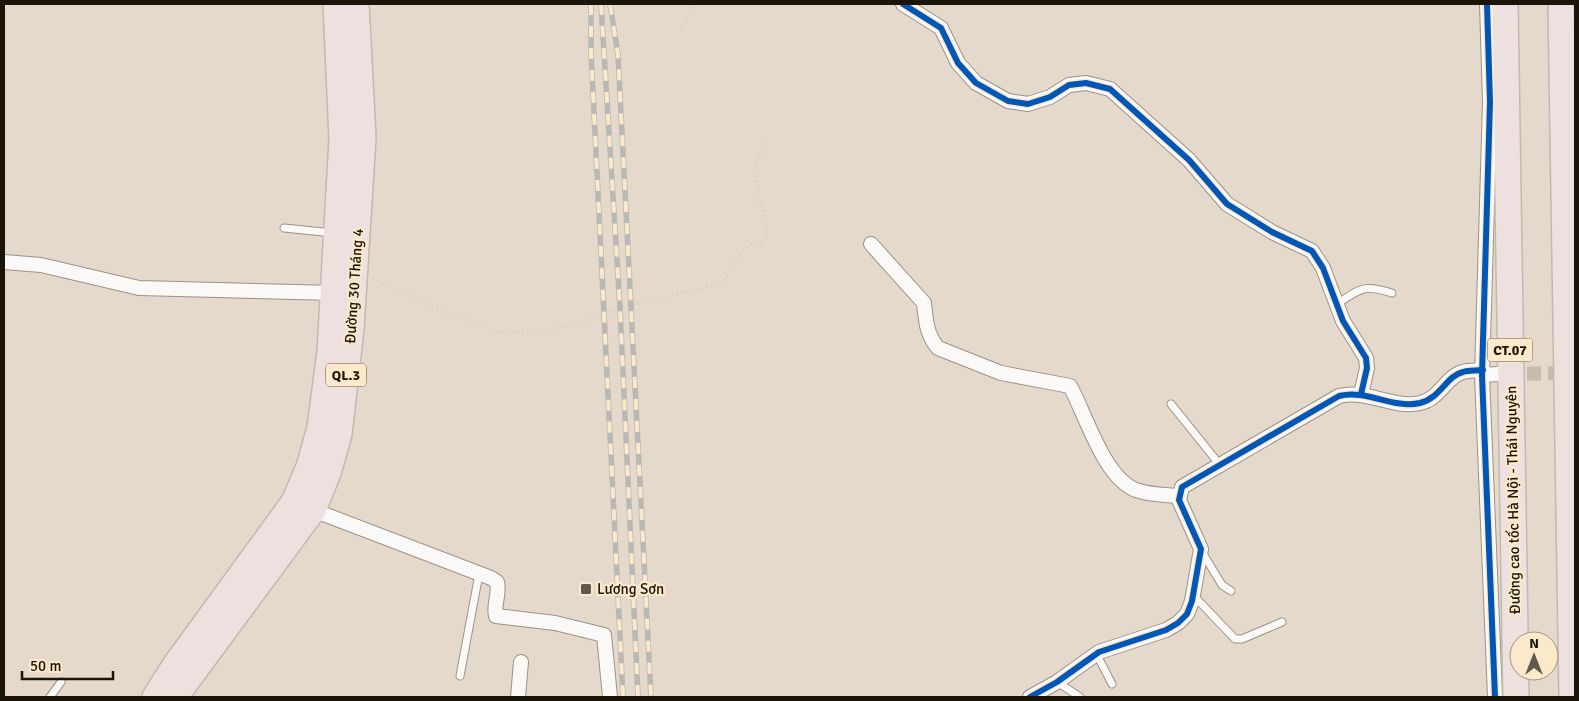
<svg xmlns="http://www.w3.org/2000/svg" width="1579" height="701" viewBox="0 0 1579 701" font-family="Signika,sans-serif">
	<style>
		.lines { fill: none; stroke-linecap: round; stroke-linejoin: round }
		.street-tunnel { stroke: #c6bbad; stroke-width: 14; stroke-dasharray: 14 7; stroke-linecap: butt }
		.lane-casing { stroke: #9a9286; stroke-width: 9 }
		.street-casing { stroke: #9a9286; stroke-width: 16 }
		.highway-casing { stroke: #bfbab2; stroke-width: 28 }
		.path { stroke: #cdcac6; stroke-width: 2; stroke-dasharray: 1 4; stroke-linecap: butt }
		.lane { stroke: #fbf9f7; stroke-width: 7 }
		.street { stroke: #fbf9f7; stroke-width: 14 }
		.highway { stroke: #ede0de; stroke-width: 25 }
		.rail-casing { stroke: #bab8b4; stroke-width: 5.5 }
		.rail { stroke: #fbe9cc; stroke-width: 4; stroke-dasharray: 11; stroke-linecap: butt }
		.cycleway-casing { stroke: #fbe9cc; stroke-width: 9 }
		.cycleway { stroke: #0057b8; stroke-width: 6 }
		.poi-dot { fill: #61594d; stroke: #fbe9cc; stroke-width: 2 }
		.labels { text-anchor: middle; stroke-width: 4.5; stroke-linejoin: round; paint-order: stroke }
		.shield { fill: #fbe9cc; stroke: #5e5444; stroke-width: 1 }
		.shield-label { font-size: 14px; font-weight: bold; fill: #1a1409 }
		.street-label { font-size: 15px; fill: #1a1409; stroke: #fbe9cc }
		.poi-label { font-size: 15px; fill: #1a1409; stroke: #fbe9cc; text-anchor: start }
	</style>
	<rect width="100%" height="100%" fill="#e4d9ca"/>
	<g class="lines">
		<polyline class="street-tunnel" points="1506,374 1569,373"/>
		<defs>
			<g id="lane">
				<polyline points="284,228 333,233"/>
				<path d="M1337,304C1361,288 1364,284 1392,293"/>
				<polyline points="1171,404 1220,465"/>
				<polyline points="1202,552 1222,585 1231,591"/>
				<polyline points="1194,596 1235,639 1242,639 1282,622"/>
				<polyline points="1096,653 1112,684"/>
				<polyline points="460,676 479,574"/>
				<polyline points="1057,682 1080,697"/>
				<polyline points="50,697 61,682"/>
			</g>
			<g id="street">
				<polyline points="903,4 941,28 958,63 976,83 1008,101 1028,104 1050,97 1069,85 1086,83 1110,89 1189,160 1227,204 1272,232 1312,251 1323,268 1343,321 1366,358 1367,368 1361,394"/>
				<polyline points="1487,4 1490,102 1482,375 1495,697"/>
				<path d="M871,244L924,303C926,320 926,334 938,348L1001,373L1070,386C1086,415 1104,478 1136,490C1150,495 1165,495 1179,496"/>
				<polyline points="4,262 41,265 139,288 335,293"/>
				<polyline points="1482,375 1498,374"/>
				<path d="M313,510L491,578L497,582C500,594 493,605 496,616L555,623L604,635L610,697"/>
				<polyline points="518,697 521,662"/>
				<path d="M1030,697L1057,682L1099,652L1166,630L1178,623L1187,614L1192,601L1201,549L1179,500L1182,487L1339,396C1367,389 1392,409 1420,403C1441,398 1446,376 1463,372C1469,370 1476,371 1483,370"/>
			</g>
			<g id="highway">
				<polyline points="1505,4 1516,697"/>
				<polyline points="1561,4 1572,697"/>
				<polyline points="155,697 176,664 294,502 309,467 320,428 330,351 342,139 336,4"/>
				<polyline points="175,697 313,510 329,470 339,434 351,329 363,138 356,4"/>
			</g>
		</defs>
		<use href="#lane" class="lane-casing"/>
		<use href="#street" class="street-casing"/>
		<use href="#highway" class="highway-casing"/>
		<g class="path">
			<polyline points="681,31 692,4"/>
			<path d="M373,279L458,317L495,331L531,333L577,324L620,308L720,284C738,266 736,244 764,241L768,234L754,174L765,139"/>
		</g>
		<use href="#lane" class="lane"/>
		<use href="#street" class="street"/>
		<use href="#highway" class="highway"/>
		<defs>
			<g id="rail">
				<polyline points="591,4 591,52 623,697"/>
				<polyline points="601,4 620,308 638,697"/>
				<polyline points="610,4 618,55 651,697"/>
			</g>
		</defs>
		<use href="#rail" class="rail-casing"/>
		<use href="#rail" class="rail"/>
		<defs>
			<g id="cycleway">
				<polyline points="903,4 941,28 958,63 976,83 1008,101 1028,104 1050,97 1069,85 1086,83 1110,89 1189,160 1227,204 1272,232 1312,251 1323,268 1343,321 1366,358 1367,368 1361,394"/>
				<polyline points="1487,4 1490,102 1482,375 1495,697"/>
				<path d="M1030,697L1057,682L1099,652L1166,630L1178,623L1187,614L1192,601L1201,549L1179,500L1182,487L1339,396C1367,389 1392,409 1420,403C1441,398 1446,376 1463,372C1469,370 1476,371 1483,370"/>
			</g>
		</defs>
		<use href="#cycleway" class="cycleway-casing"/>
		<use href="#cycleway" class="cycleway"/>
	</g>
	<rect class="poi-dot" x="580" y="583" width="12" height="12" rx="2.5"/>
	<g class="labels">
		<g class="shield">
			<rect x="1487.5" y="338.5" width="45" height="23" rx="4"/>
			<rect x="326" y="363.5" width="40" height="23" rx="4"/>
		</g>
		<g class="shield-label">
			<text x="1510" y="355">CT.07</text>
			<text x="346" y="380">QL.3</text>
		</g>
		<g class="street-label">
			<text transform="translate(354 286) rotate(-86)" y="5">Đường 30 Tháng 4</text>
			<text transform="translate(1513 500) rotate(-91)" y="5">Đường cao tốc Hà Nội - Thái Nguyên</text>
		</g>
		<g class="poi-label">
			<text x="597" y="594">Lương Sơn</text>
		</g>
	</g>
	<rect width="1579" height="701" fill="none" stroke="#1a1409" stroke-width="10"/>
	<g transform="translate(1534 656)"><circle r="24" fill="#fbe9cc" stroke="#a1947e"/>
	<path d="M0-4L9 19L0 12L-9 19Z" fill="#61594d"/>
	<text y="-8" font-size="14" font-weight="bold" text-anchor="middle" fill="#1a1409">N</text>
	</g>
	<path d="M22 671v8h91v-8" fill="none" stroke="#1a1409" stroke-width="2.5"/>
	<text x="30" y="671" font-size="15" fill="#1a1409" stroke="#fbe9cc" stroke-width="4" paint-order="stroke">50 m</text>
</svg>
